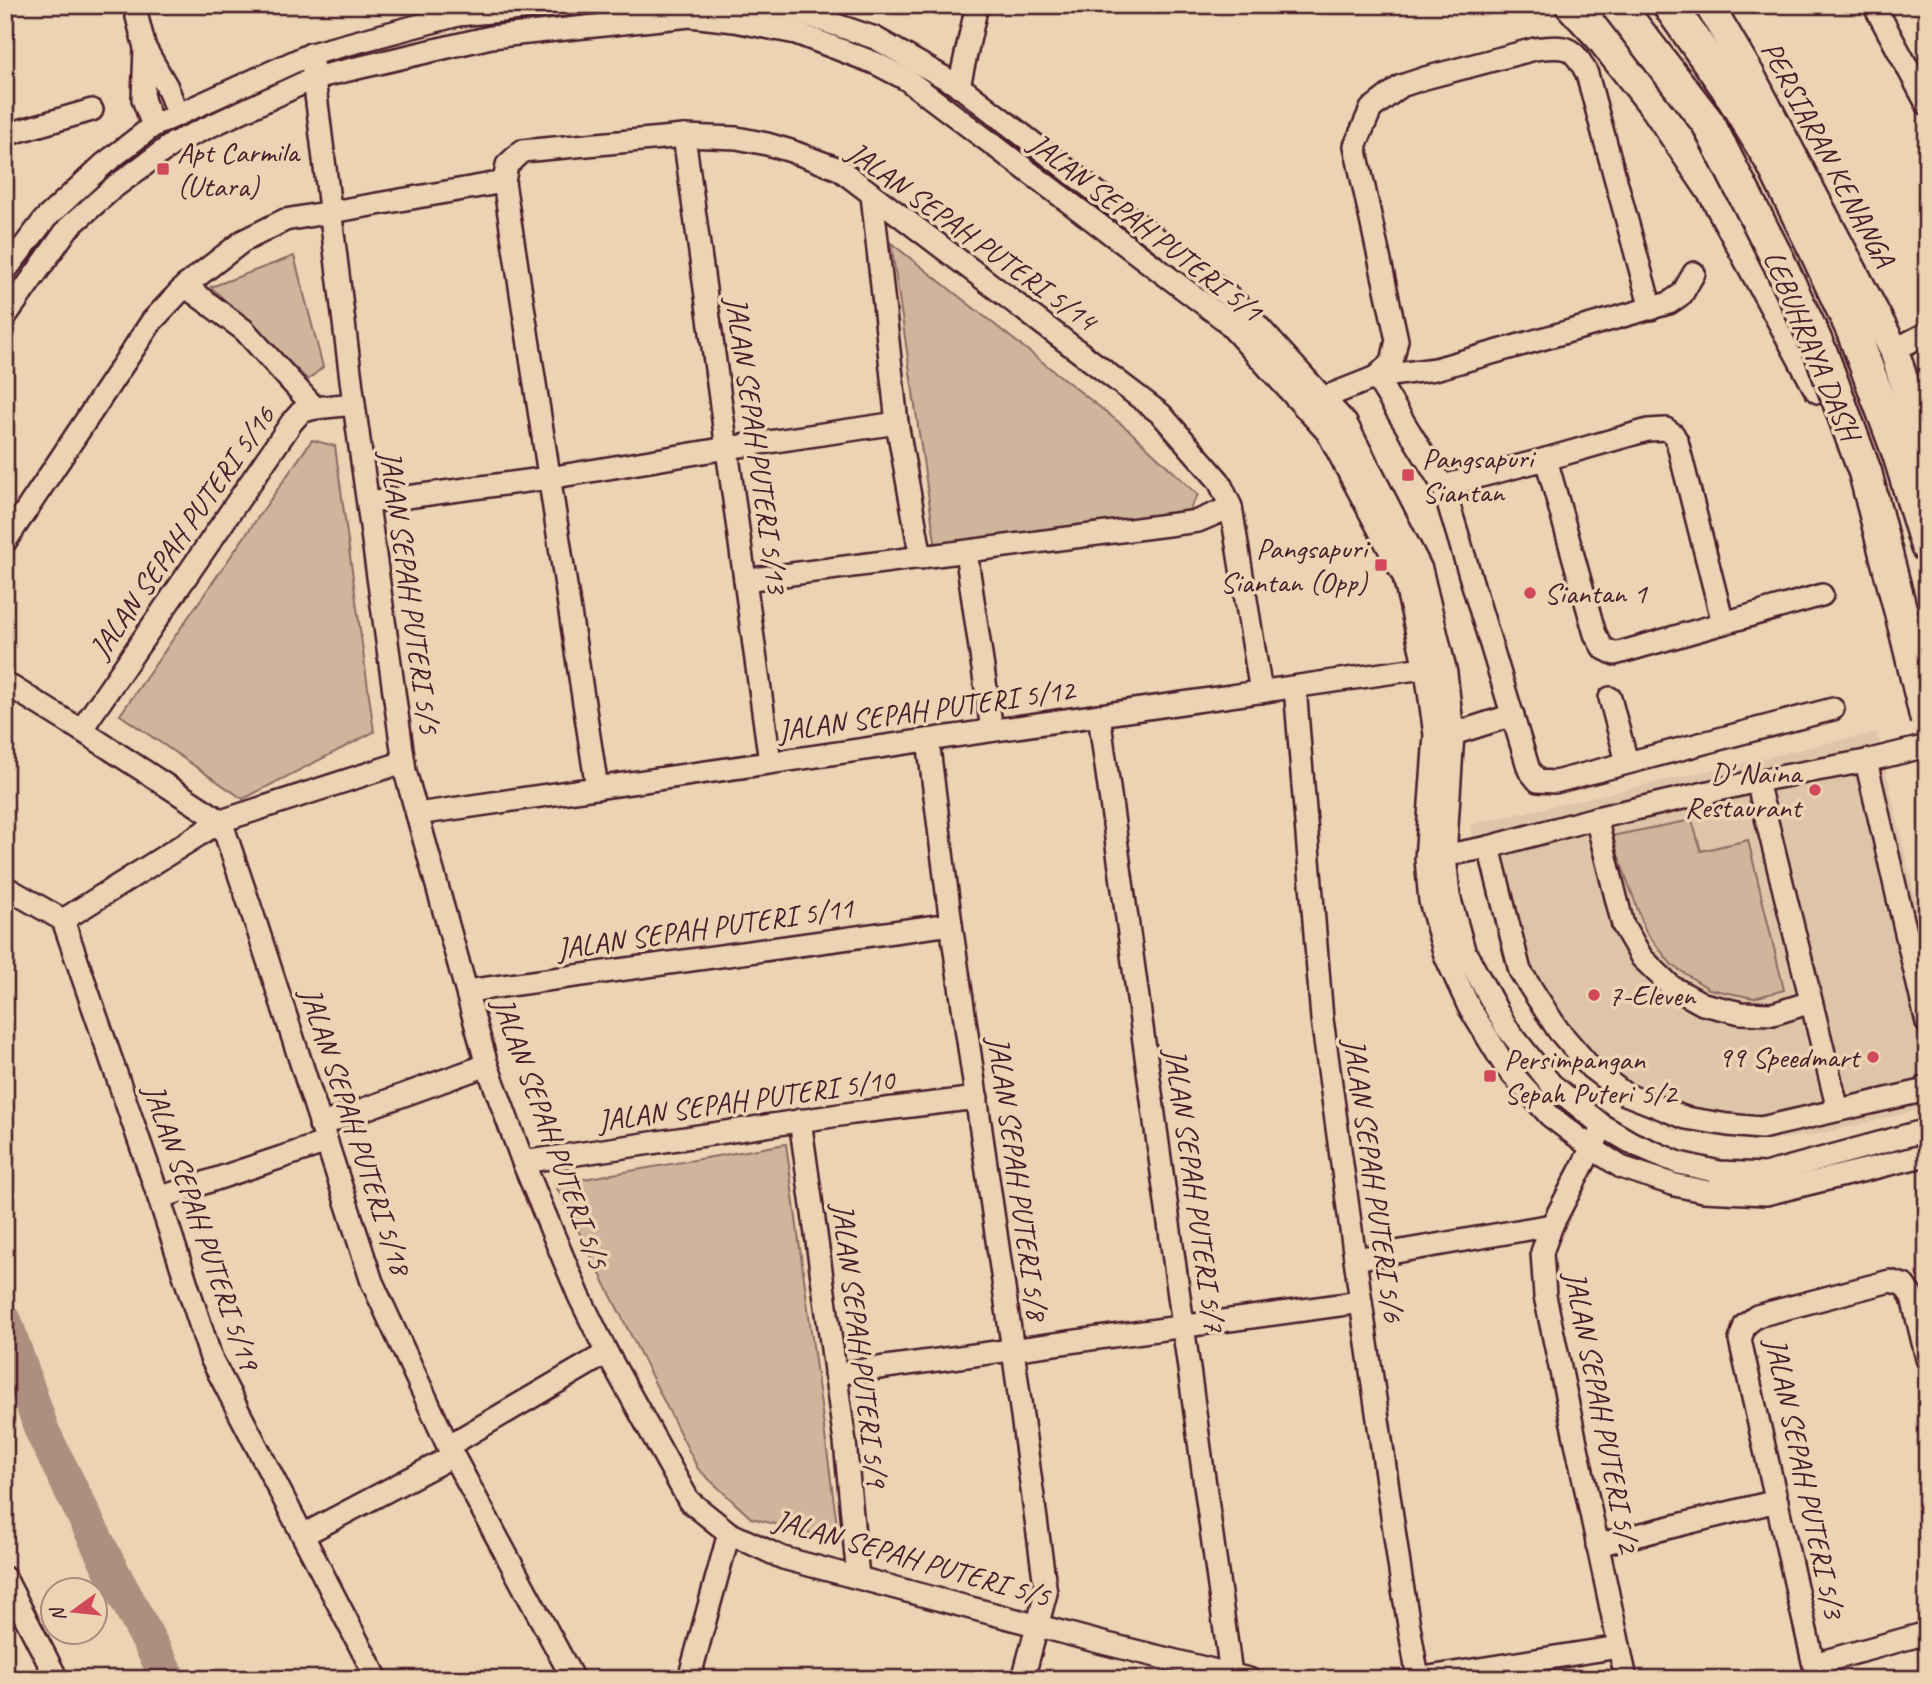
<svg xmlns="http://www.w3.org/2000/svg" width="1932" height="1684" viewBox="0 0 1932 1684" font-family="Caveat,sans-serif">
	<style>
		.built { fill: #dec4a8 }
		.green { fill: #d0b59d; stroke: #8d6a64; stroke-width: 2 }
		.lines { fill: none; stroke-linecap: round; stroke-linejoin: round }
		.river { stroke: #ae8e7f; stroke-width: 35 }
		.minor-casing { stroke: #4a1f2b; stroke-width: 26 }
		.major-casing { stroke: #4a1f2b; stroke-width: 33 }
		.highway-casing { stroke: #4a1f2b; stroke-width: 37 }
		.minor { stroke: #ebd3b3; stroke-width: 21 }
		.major { stroke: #ebd3b3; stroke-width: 28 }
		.highway { stroke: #ebd3b3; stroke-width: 32 }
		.highway-bridge-casing { stroke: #4a1f2b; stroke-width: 37; stroke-linecap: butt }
		.highway-bridge { stroke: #ebd3b3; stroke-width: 32 }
		.poi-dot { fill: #d1495b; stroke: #ebd3b3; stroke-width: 2.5 }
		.labels { text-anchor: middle; stroke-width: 7; stroke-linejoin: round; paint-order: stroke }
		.poi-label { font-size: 30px; fill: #4a1f2b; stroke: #ebd3b3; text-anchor: start }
		.street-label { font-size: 30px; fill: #4a1f2b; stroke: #ebd3b3 }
	</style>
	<rect width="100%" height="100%" fill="#ebd3b3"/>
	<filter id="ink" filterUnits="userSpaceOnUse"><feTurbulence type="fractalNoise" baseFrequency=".0143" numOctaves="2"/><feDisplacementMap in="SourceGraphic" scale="14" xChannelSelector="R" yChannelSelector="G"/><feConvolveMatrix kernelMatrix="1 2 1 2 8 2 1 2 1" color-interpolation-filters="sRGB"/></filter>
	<g filter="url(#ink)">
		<polygon class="built" points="1877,732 1927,948 1927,1108 1820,1134 1753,1142 1673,1130 1610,1093 1557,1041 1502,956 1470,825"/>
		<g class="green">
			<polygon points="891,243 1130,431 1198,495 1187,513 936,548"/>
			<polygon points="294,256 323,367 308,380 211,287"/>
			<polygon points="312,440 335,446 374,732 243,799 120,715"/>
			<polygon points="1692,820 1701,851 1748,840 1784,990 1754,998 1709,989 1672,965 1646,932 1611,836"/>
			<polygon points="786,1144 839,1540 751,1518 698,1469 555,1184"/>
		</g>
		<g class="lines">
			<polyline class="river" points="5,1322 42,1431 106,1560 169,1679"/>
			<defs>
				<g id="minor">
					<polyline points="134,5 145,48 167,87 178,115"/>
					<polyline points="758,5 801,13 875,38 959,86 1186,261 1240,306 1346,423 1421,569 1446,673 1453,734 1445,856 1449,896 1464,950 1506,1027 1551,1084 1603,1126 1632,1143 1679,1163 1719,1172 1765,1174 1927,1130"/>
					<polyline points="1874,5 1927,104"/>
					<polyline points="145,49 143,99 153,126"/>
					<polyline points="311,54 354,404 405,771 487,1065 523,1162 579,1296 607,1353 689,1501 729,1533 783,1558 1099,1642 1249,1679"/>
					<polyline points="959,86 977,5"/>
					<polyline points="5,135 92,110"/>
					<polyline points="684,136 770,762"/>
					<polyline points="872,195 897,423 921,558"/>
					<polyline points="5,271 45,219 104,164 153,126 311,54 458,15 564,5"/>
					<polyline points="1694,273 1682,294 1669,303 1435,369 1376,377 1443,486 1529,770 1538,781 1555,782 1833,709"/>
					<polyline points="185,286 244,330 315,408"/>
					<polyline points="5,317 68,228 113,188 174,143 314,78 491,37 690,16 734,21 796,33 875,63 906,79 1225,320 1328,433 1404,577 1427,677 1435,735 1426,859 1430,901 1445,955 1469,1007 1505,1066 1550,1116 1592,1148 1621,1167 1675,1185 1703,1191 1766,1194 1927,1155"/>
					<polyline points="1894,350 1927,333"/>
					<path d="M1313,402L1376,377L1392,362L1397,340L1355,146L1371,109L1401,86L1425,78L1535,49C1567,45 1573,46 1587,74L1651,309"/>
					<polyline points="1546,459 1595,634 1603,648 1615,654 1822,595"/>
					<polyline points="1443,486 1546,459 1648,430 1666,429 1673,434 1677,441 1723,623"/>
					<polyline points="369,502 549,478 727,448 897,423"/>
					<polyline points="1231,507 1261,692"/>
					<polyline points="5,542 152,321 185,286 243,241 285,220 504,182"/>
					<polyline points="966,552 992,730"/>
					<polyline points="5,683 81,730 221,821 256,924 372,1282 448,1446 573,1679"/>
					<polyline points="1295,687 1322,1019 1361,1302 1401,1578 1418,1679"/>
					<polyline points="1610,698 1627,762"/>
					<polyline points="1099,715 1231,1674"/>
					<polyline points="81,730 292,422 301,412 315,408 354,404"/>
					<polyline points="1453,734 1513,715"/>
					<polyline points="928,740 951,924 1013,1350 1046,1593 1023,1679"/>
					<polyline points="1866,761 1927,1023"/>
					<polyline points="1757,781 1838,1110"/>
					<polyline points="597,788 504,182 507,165 522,151 684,136 737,138 767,144 791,151 839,169 1161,414 1219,481 1231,507 1198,521 745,580"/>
					<polyline points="417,814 1437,666"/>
					<polyline points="1596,818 1623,925 1642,958 1672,987 1703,1004 1741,1013 1773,1014 1811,1002"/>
					<polyline points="1489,847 1520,971 1558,1030 1591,1068 1625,1094 1686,1118 1728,1125 1761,1128 1922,1091 1927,1086"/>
					<polyline points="1432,858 1489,847 1596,818 1757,781 1866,761 1927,746"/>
					<polyline points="5,887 63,920 159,1198 211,1358 377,1679"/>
					<polyline points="63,920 221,821 404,762"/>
					<polyline points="467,991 951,924"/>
					<polyline points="800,1120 845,1442 858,1577"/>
					<polyline points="320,1125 487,1065"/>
					<polyline points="1598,1136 1552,1225 1542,1252 1545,1296 1626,1679"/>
					<polyline points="523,1162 853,1113 977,1098"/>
					<polyline points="159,1198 327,1142"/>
					<polyline points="1355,1259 1552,1225"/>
					<polyline points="835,1374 1361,1302"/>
					<polyline points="448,1446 607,1353"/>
					<polyline points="303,1535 453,1456"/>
					<polyline points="1597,1545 1777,1501"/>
					<polyline points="5,1578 57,1679"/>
					<polyline points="1814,1664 1927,1633"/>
					<polyline points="689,1679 729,1533"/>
					<polyline points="1416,1679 1619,1647"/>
					<polyline points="1817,1679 1740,1340 1745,1325 1757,1316 1890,1281 1904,1285 1912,1297 1927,1359"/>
				</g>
				<polyline id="major" points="1709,5 1749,73 1894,350 1927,455"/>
				<g id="highway">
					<polyline points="1572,5 1601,36 1657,107 1715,193 1820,387"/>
					<polyline points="1669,5 1726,86 1772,162 1815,249 1853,331 1899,454 1927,546"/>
				</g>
			</defs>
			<use href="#minor" class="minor-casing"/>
			<use href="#major" class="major-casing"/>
			<use href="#highway" class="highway-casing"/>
			<use href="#minor" class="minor"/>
			<use href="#major" class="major"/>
			<use href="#highway" class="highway"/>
			<defs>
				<polyline id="highway-bridge" points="1617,5 1708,123 1779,262 1821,353 1865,472 1908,640 1927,720"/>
			</defs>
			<use href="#highway-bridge" class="highway-bridge-casing"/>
			<use href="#highway-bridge" class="highway-bridge"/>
		</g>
	</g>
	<g class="poi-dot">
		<rect x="156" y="162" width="14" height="14" rx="3.5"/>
		<rect x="1401" y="468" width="14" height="14" rx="3.5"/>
		<rect x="1374" y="558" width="14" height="14" rx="3.5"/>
		<circle cx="1530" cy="593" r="7"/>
		<circle cx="1815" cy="790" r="7"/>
		<circle cx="1594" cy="995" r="7"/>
		<circle cx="1873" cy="1057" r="7"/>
		<rect x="1483" y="1069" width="14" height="14" rx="3.5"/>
	</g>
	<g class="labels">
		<g class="poi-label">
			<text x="177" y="162">Apt Carmila<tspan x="177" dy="34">(Utara)</tspan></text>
			<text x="1422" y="468">Pangsapuri<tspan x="1422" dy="34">Siantan</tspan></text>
			<text x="1367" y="558" text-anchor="end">Pangsapuri<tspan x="1367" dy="34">Siantan (Opp)</tspan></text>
			<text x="1544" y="603">Siantan 1</text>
			<text x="1801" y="783" text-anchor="end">D' Naina<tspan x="1801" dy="34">Restaurant</tspan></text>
			<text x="1608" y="1005">7-Eleven</text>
			<text x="1859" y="1067" text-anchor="end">99 Speedmart</text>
			<text x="1504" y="1069">Persimpangan<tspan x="1504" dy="34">Sepah Puteri 5/2</tspan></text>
		</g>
		<g class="street-label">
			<text transform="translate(1828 154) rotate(62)" y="10">PERSIARAN KENANGA</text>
			<text transform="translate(1146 227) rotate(38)" y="10">JALAN SEPAH PUTERI 5/1</text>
			<text transform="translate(972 236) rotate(36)" y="10">JALAN SEPAH PUTERI 5/14</text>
			<text transform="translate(1812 345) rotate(67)" y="10">LEBUHRAYA DASH</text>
			<text transform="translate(757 445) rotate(82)" y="10">JALAN SEPAH PUTERI 5/13</text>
			<text transform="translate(182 532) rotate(-55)" y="10">JALAN SEPAH PUTERI 5/16</text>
			<text transform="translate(410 592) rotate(82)" y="10">JALAN SEPAH PUTERI 5/5</text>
			<text transform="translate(926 710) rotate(-8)" y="10">JALAN SEPAH PUTERI 5/12</text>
			<text transform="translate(705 928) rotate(-8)" y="10">JALAN SEPAH PUTERI 5/11</text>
			<text transform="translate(746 1100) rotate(-8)" y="10">JALAN SEPAH PUTERI 5/10</text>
			<text transform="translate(356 1131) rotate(72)" y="10">JALAN SEPAH PUTERI 5/18</text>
			<text transform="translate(551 1133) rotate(70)" y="10">JALAN SEPAH PUTERI 5/5</text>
			<text transform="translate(1018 1178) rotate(82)" y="10">JALAN SEPAH PUTERI 5/8</text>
			<text transform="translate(1374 1180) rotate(82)" y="10">JALAN SEPAH PUTERI 5/6</text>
			<text transform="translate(1195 1190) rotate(82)" y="10">JALAN SEPAH PUTERI 5/7</text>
			<text transform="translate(202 1227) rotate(71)" y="10">JALAN SEPAH PUTERI 5/19</text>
			<text transform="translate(860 1345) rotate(83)" y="10">JALAN SEPAH PUTERI 5/9</text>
			<text transform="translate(1602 1412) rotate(79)" y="10">JALAN SEPAH PUTERI 5/2</text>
			<text transform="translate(1805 1478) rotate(78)" y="10">JALAN SEPAH PUTERI 5/3</text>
			<text transform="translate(912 1558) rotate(16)" y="10">JALAN SEPAH PUTERI 5/5</text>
		</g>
	</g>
	<rect width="1932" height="1684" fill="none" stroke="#ebd3b3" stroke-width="28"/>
	<rect x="14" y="14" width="1904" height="1656" fill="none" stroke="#4a1f2b" stroke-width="2.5" filter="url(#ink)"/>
	<g transform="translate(74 1611) rotate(255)"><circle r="33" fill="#ebd3b3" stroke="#ab8b7d" stroke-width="2"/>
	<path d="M0-5L12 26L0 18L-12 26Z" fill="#d1495b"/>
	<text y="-10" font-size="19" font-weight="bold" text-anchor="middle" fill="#4a1f2b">N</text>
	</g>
</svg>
